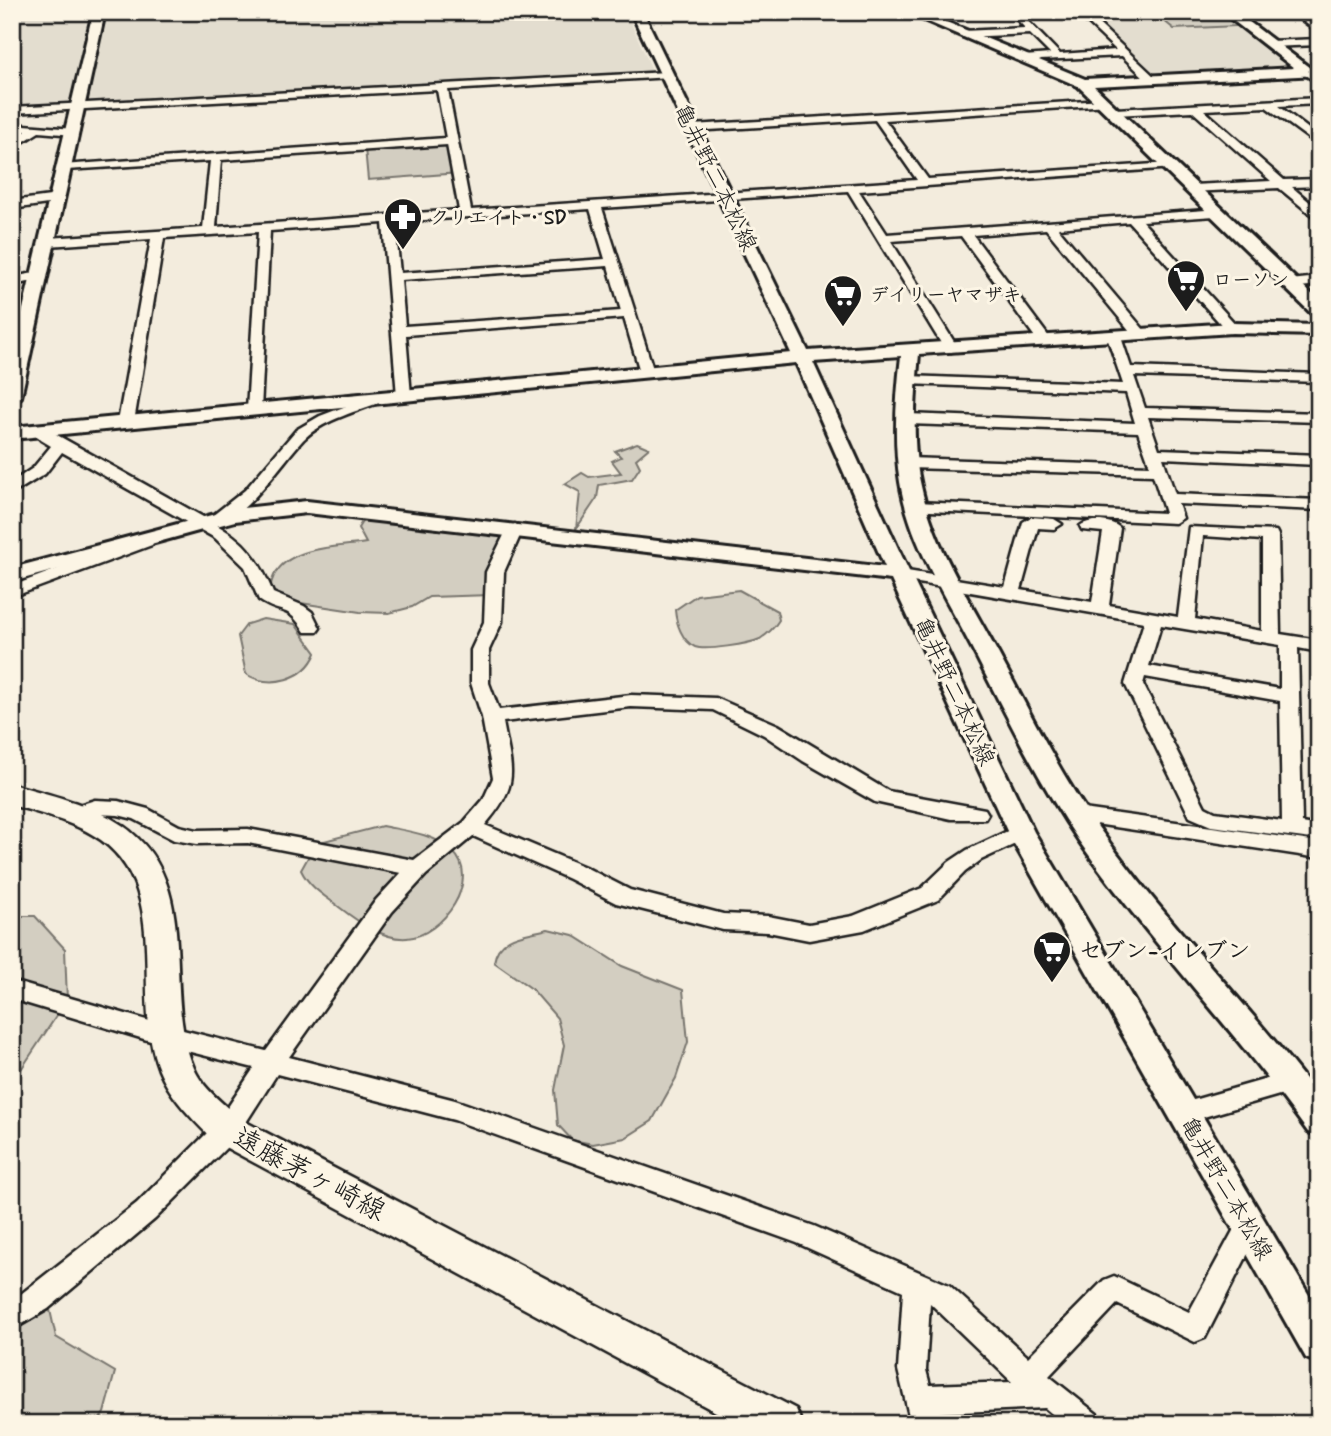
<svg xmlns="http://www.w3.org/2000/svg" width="1331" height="1436" viewBox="0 0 1331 1436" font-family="Mynerve,'Klee One',sans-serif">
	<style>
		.built { fill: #e3ddcf }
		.green { fill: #d3cec1; stroke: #78756e; stroke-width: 2 }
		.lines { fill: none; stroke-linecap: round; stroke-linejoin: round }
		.minor-casing { stroke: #1c1c1c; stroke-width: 5 }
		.tertiary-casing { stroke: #1c1c1c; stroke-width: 6 }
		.secondary-casing { stroke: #1c1c1c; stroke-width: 5 }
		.minor { fill: #fcf5e5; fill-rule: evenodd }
		.tertiary { fill: #fcf5e5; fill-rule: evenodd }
		.secondary { fill: #fcf5e5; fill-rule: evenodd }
		.labels { text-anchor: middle; stroke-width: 6; stroke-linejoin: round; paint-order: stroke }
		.far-poi-label { font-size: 19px; font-weight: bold; fill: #1c1c1c; stroke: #fcf5e5; text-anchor: start }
		.street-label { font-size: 23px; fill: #1c1c1c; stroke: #fcf5e5 }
		.poi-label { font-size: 23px; font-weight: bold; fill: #1c1c1c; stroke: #fcf5e5; text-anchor: start }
		.near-street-label { font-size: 28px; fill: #1c1c1c; stroke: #fcf5e5 }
	</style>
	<rect width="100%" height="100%" fill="#f3ecdd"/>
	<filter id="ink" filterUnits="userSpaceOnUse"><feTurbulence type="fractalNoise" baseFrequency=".0143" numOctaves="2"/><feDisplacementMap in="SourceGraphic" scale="14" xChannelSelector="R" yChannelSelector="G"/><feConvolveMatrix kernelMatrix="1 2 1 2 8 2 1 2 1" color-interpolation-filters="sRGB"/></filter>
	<g filter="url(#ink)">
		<g class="built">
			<polygon points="12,12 92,12 71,105 12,107"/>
			<polygon points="105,12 626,12 654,74 85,104"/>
			<polygon points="1082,12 1153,12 1174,29 1238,26 1294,70 1152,77"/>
		</g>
		<g class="green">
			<polygon points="1153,12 1220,12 1238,26 1174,29"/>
			<polygon points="454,141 459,173 368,180 365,148"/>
			<polygon points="637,443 649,448 636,459 640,467 632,479 599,485 597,498 576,529 580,492 565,484 582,473 589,477 621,473 612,461 621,457 615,451"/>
			<path d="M365,517L507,532L491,595L429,597L412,607L389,613L360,612L274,599L269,592C271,585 272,576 277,571C294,546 340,547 366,543L358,528Z"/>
			<path d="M739,590L777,611L779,620C774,628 768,634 760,639C749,644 706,651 695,647C682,641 676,623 675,610L697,595Z"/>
			<path d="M263,619L295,624L316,653C305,680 270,689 246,674L238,636L247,624Z"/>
			<path d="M382,826C406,831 433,833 452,851C483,879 442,936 407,938C383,940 357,921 339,907C325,896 309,887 301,870L316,843Z"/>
			<polygon points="12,916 35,916 65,949 67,1000 12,1083"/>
			<path d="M548,929L573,935L622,966L683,990L688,1042L676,1078L652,1121L625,1138L593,1144L572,1140L558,1125L555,1090L564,1045L557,1018L532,989L494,962C498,935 525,935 548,929Z"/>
			<polygon points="50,1310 56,1337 115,1372 104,1413 96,1424 12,1424 12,1332"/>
		</g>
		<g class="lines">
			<defs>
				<g id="minor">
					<polygon points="913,12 973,12 969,15 916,17 913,16"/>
					<polygon points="1010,12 1019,12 1060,54 1116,50 1076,12 1086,12 1157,79 1148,81 1122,56 1020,61 1020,57 1024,56 1050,54 1030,34 963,37 958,34 963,31 1025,28"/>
					<polygon points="1291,12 1301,12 1319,25 1319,33"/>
					<polygon points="1319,39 1319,45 1269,47 1264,44 1269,41"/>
					<polygon points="1306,68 1319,76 1319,84 1302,73 1302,69"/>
					<path d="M667,72L672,75L671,77L448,90L471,210L917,180L875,120L692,131L687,128L692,125L1104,100L1108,101V105L885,120L928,179L1170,163L1176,166L1174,168L859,191L887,234L1219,209L1221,212L1215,216L1142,221L1239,328L1232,332L1227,331L1129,222L1058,228L1145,331L1147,334L1140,338L1135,337L1046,229L973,235L1052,341L1045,345L1040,344L961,236L891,241L958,348L951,352L944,348L848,191L602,208L654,372L652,375L647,376L640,372L624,318L406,335L411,396L404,400L397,396L383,223L270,231L261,410L254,414L247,410L258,232L164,238L134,422L126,427L118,422L151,239L48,246L42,242L48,238L203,228L210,161L66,170L60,167L62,165L446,138L437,90L12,113V107ZM447,145L459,210L216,227L221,160ZM590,209L605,259L400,273L395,222ZM608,266L621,311L405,326L401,280Z"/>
					<polygon points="1319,98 1319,104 1279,106 1319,137 1319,146 1266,107 1204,110 1284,180 1319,179 1319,186 1292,187 1319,210 1319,221 1279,188 1189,192 1189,186 1193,185 1271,181 1192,111 1115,115 1110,112 1115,109"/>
					<polygon points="12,124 74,129 79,132 74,135 39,132 12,149 12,141 26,131 12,130"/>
					<polygon points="58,195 64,199 62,202 12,209 12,201"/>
					<polygon points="40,272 47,276 45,279 12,285 12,277"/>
					<polygon points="1319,277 1319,285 1290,288 1283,284 1290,280"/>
					<polygon points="1114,333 1121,337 1131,367 1319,374 1319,382 1134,376 1145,408 1319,413 1319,422 1148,417 1159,449 1319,455 1319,465 1163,458 1175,494 1319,500 1319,510 1178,504 1183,518 1175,523 910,510 908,507 910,504 916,502 1165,513 1153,475 908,468 900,463 908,458 1150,466 1138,432 908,424 900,419 908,414 1135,423 1126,393 908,384 901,380 908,376 1123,384 1107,337"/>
					<path d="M378,394L383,395L385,398L383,401C359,411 325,419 305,438C287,455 239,529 213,523C245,540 260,560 273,593L304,606L312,612L320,628L317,632H305C287,603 282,616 259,600L245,567L215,538L62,452L45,474L12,494V482L33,468L51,446L41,440L33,431L41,426L212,522L210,519L212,516L245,490L296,430L320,416Z"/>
					<path d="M1031,517L1054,519L1062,524L1054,529L1038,528L1021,590L1092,602L1103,532L1082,530L1080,526C1089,518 1112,520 1120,528L1109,605L1178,617L1189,527L1276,531L1278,535L1280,634L1319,640V652L1298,648L1302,823L1319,826V840L1211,826L1190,817L1125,684L1144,622L901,580L892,575L901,570L1005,587L1023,522ZM1203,536L1262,540V631L1195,619ZM1161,625L1280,645V689L1149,666ZM1145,677L1280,701L1282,821L1215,812L1205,807L1143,684Z"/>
					<path d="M515,524L523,529L504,572L502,622L489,650V683L499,710L631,695L716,698L778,725L888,791L985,809L988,814L985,819H951L875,802L803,761L764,735L713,710L631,707L503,722C512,772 521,783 485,825L585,867L630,890L723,914L768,916L809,924L853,916L922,888L949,862L967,850L1014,828L1021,826L1028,828L1031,833L1028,838L981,860L965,872L938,900L864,930L809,940L768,932L723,930L616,903L569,879L473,836L426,875L392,912L289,1057L455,1100L814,1226L949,1285L1028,1357L1104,1280L1114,1276L1189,1312L1240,1218L1249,1214L1258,1218L1262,1226L1205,1338L1195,1342L1117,1304L1049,1376L1097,1414L1101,1424H1064L1045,1408L938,1413L941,1424H911L898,1370L903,1291L797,1243L454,1120L277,1074L236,1138L155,1219L48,1309L12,1330V1301L137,1203L218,1122L254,1068L167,1046L12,999V981L167,1026L266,1051L376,900L401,873L248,843L197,844L174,840L134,819L118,815L96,814L70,822L63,820L60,815L63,810L95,800L118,801L148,809L179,826L197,830L248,829L414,860L464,822L483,800L493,778L482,717L471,683V650L484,622L486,572L507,529ZM930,1303L1012,1382L930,1385L926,1370Z"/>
					<polygon points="146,536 154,541 152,545 12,597 12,586"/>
					<polygon points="1076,808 1319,842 1319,858 1069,820 1066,815 1069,810"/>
					<polygon points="1291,1072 1300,1075 1303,1082 1300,1089 1183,1123 1174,1120 1171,1113 1174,1106 1183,1103"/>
				</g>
				<g id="tertiary">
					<polygon points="93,12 105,12 21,397 12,403 12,356"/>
					<path d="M631,12H643L808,351L1232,323L1319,325V335L1232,333L919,354C915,397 911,444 921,486C934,547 969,599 998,653C1030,712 1059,773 1098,827C1165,922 1249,1004 1319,1097V1135L1308,1132C1236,1031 1149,942 1079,841C1039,782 1008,719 976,656C948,600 910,545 900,482C893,441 896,397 901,356L813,362L897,546L1034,832L1319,1312V1363L1306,1358L1008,833L891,580L307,513L235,521L12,582V568L234,509L307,501L885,567L796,363L12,439V427L791,353Z"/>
					<polygon points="905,12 922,12 1085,79 1294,68 1222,12 1236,12 1310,68 1319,67 1319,75 1094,86 1319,301 1319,316 1313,315 1078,86"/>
				</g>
				<path id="secondary" d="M12,784C48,794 91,804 122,825C206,883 160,990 194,1068C202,1088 224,1104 240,1119L796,1409L802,1424H738L214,1141C193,1119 171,1099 159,1070C130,998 173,893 101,840C76,822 41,814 12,805Z"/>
			</defs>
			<use href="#minor" class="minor-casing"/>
			<use href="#tertiary" class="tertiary-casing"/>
			<use href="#secondary" class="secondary-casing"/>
			<use href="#minor" class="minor"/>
			<use href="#tertiary" class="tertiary"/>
			<use href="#secondary" class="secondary"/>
		</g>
	</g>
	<defs>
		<symbol id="pharmacy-pin" viewBox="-11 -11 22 30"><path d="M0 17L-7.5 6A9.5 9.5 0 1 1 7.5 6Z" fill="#1c1c1c" stroke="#fcf5e5"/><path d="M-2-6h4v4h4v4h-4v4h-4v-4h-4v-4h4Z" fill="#fff"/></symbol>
		<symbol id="supermarket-pin" viewBox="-11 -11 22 30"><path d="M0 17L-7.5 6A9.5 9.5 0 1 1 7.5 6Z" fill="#1c1c1c" stroke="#fcf5e5"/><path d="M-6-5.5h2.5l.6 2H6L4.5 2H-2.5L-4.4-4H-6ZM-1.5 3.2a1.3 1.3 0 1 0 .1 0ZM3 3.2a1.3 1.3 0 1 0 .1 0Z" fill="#fff"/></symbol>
	</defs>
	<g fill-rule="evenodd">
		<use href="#pharmacy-pin" x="381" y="195" width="44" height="60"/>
		<use href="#supermarket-pin" x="1164" y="257" width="44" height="60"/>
		<use href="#supermarket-pin" x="821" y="272" width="44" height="60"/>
		<use href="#supermarket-pin" x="1030" y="928" width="44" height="60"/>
	</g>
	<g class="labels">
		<g class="far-poi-label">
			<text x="430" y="224">クリエイト・SD</text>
			<text x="1213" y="286">ローソン</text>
			<text x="870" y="301">デイリーヤマザキ</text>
		</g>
		<g class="street-label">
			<text transform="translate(716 177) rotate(64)" y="8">亀井野二本松線</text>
			<text transform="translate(955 691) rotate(65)" y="8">亀井野二本松線</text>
			<text transform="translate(1227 1188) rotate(60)" y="8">亀井野二本松線</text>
		</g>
		<g class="poi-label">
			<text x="1079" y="958">セブン-イレブン</text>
		</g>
		<g class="near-street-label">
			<text transform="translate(310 1173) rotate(28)" y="10">遠藤茅ヶ崎線</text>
		</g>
	</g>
	<rect width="1331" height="1436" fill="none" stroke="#fcf5e5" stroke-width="42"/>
	<rect x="21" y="21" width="1289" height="1394" fill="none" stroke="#1c1c1c" stroke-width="2.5" filter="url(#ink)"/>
</svg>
